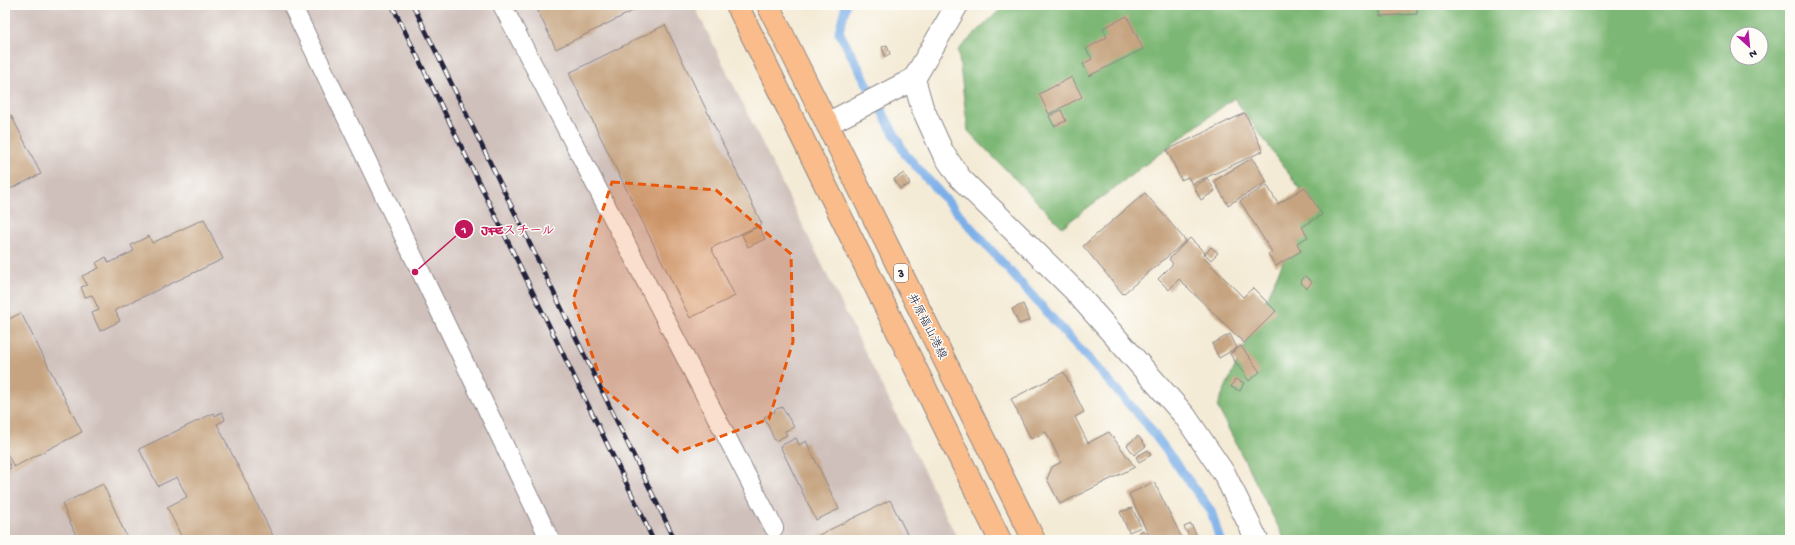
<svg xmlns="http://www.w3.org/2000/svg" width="1795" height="545" viewBox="0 0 1795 545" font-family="'Gochi Hand','Klee One',sans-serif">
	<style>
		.industrial { fill: #cfc0bb }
		.forest { fill: #7db775; stroke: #506c58; fill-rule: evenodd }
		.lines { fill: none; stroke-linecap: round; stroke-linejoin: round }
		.stream { stroke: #7cafe8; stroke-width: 9 }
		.building { fill: #c6a481 }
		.lane-casing { stroke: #8b8688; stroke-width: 20 }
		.street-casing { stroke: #8b8688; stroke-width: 24 }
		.primary-casing { stroke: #8b8688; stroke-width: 24 }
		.lane { stroke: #fff; stroke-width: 18 }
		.street { stroke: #fff; stroke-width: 22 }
		.primary { stroke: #f9bc8a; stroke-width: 22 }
		.rail-casing { stroke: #22223b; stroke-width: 4.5 }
		.rail { stroke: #fdfcf7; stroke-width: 3; stroke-dasharray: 9; stroke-linecap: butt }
		.marked { fill: #e8590c; fill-opacity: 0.2; stroke: #e8590c; stroke-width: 3; stroke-dasharray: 8 5; stroke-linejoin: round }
		.labels { text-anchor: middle; stroke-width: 3; stroke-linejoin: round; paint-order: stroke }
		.shield { fill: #fdfcf7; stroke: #646373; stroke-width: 1 }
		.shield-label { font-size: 11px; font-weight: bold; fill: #22223b }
		.street-label { font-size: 12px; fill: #22223b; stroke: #fdfcf7 }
		.leader { fill: none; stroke: #c2185b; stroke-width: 1.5 }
		.callout-dot { fill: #c2185b; stroke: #fdfcf7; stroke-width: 1.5 }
		.mark-label { font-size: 12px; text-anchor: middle; font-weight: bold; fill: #fff }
		.callout-label { font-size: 13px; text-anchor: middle; font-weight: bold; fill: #c2185b; stroke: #fdfcf7; stroke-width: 3; stroke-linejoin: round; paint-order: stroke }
	</style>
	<rect width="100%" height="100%" fill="#fdfcf7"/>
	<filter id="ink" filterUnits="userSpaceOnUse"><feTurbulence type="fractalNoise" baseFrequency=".025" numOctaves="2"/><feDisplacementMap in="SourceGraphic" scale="8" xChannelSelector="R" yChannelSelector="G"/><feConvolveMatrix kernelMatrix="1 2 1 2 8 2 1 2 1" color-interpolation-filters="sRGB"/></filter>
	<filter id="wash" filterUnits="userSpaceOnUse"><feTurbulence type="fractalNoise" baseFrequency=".012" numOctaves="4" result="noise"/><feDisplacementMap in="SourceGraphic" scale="16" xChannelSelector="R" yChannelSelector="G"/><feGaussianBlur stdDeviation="0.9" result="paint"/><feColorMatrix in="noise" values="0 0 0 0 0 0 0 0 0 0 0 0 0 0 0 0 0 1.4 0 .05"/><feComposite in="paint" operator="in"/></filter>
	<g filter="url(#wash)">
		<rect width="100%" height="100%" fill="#f4ebd6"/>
		<polygon class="industrial" points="5,5 694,5 958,540 5,540"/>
		<path class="forest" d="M1005,5H1790V540H1285L1217,406L1310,203L1234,98L1062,227L968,131L958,50ZM1737,34H1761V58H1737Z"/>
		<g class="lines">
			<polyline class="stream" points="846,5 839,32 905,154 1146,423 1211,511 1220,540"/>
		</g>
		<g id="blocks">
			<g class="building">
				<polygon points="535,5 645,5 556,49"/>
				<polygon points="1380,5 1417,5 1417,14 1380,16"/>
				<polygon points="1127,16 1143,49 1089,76 1083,64 1092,59 1086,49 1107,37 1103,28"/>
				<polygon points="665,25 762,224 711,248 735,296 690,318 569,73"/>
				<polygon points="887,45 890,54 885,57 882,47"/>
				<polygon points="1072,77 1082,97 1049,114 1039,94"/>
				<polygon points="1061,110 1066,121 1054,126 1049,116"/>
				<polygon points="1245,113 1263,151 1192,184 1188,177 1181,180 1167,150"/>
				<polygon points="11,115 41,174 10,189 5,178 5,119"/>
				<polygon points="1252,158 1267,182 1228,205 1214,181"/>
				<polygon points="904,173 910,184 900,189 894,179"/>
				<polygon points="1207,178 1215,191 1201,200 1194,187"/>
				<polygon points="1267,185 1278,204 1305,187 1322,215 1302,227 1308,237 1297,243 1301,251 1276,266 1268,254 1272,252 1240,201"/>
				<polygon points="1145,193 1186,241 1123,294 1083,246"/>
				<polygon points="204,219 223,259 115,310 120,321 100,331 92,313 99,310 92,295 85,297 81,287 87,285 82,276 99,268 96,263 106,257 109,263 134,251 131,245 149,236 152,243"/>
				<polygon points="759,226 765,239 748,247 742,235"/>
				<polygon points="1190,238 1205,253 1202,256 1243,297 1253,288 1276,311 1244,343 1179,279 1169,290 1158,279 1173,264 1169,259"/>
				<polygon points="1211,247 1218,253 1211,260 1205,254"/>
				<polygon points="1305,276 1312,282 1307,288 1300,282"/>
				<polygon points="1023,304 1030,320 1019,324 1012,309"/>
				<polygon points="21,313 82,432 14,467 5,450 5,321"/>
				<polygon points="1230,334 1237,348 1219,358 1212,344"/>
				<polygon points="1241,346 1260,372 1249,381 1230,354"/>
				<polygon points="1064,372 1084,412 1075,417 1088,443 1109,432 1135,467 1060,504 1047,479 1052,467 1061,462 1046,432 1031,439 1011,399"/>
				<polygon points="1235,379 1244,383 1240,391 1231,387"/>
				<polygon points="782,407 794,427 785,431 787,435 775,441 764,417 775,412 774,410"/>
				<polygon points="222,412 225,420 217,424 274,538 270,540 183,540 167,507 187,497 177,477 158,486 139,449 214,413 215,416"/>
				<polygon points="1138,436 1146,446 1134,455 1127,445"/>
				<polygon points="796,438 799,445 806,441 839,509 816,520 780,446"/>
				<polygon points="1148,450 1151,455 1139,462 1136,457"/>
				<polygon points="5,454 11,468 5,471"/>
				<polygon points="1154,482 1183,540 1151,540 1129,494"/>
				<polygon points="103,484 113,506 128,540 78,540 62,504"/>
				<polygon points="890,500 910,540 809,540"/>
				<polygon points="1132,508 1141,527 1129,532 1120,512"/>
				<polygon points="1191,524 1199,540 1191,540 1184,527"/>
				<polygon points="1143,530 1149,540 1142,540 1138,533"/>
			</g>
		</g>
	</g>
	<g filter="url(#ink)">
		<use href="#blocks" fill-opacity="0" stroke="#8b8688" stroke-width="1"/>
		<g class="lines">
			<defs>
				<g id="lane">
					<polyline points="292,5 550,540"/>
					<polyline points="502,5 774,528"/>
				</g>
				<g id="street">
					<polyline points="914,79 922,107 943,153 960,178 1074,290 1185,416 1225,475 1257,540"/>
					<polyline points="827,124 914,79 957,5"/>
				</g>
				<g id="primary">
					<polyline points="737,5 1000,540"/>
					<polyline points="768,5 1034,540"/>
				</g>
			</defs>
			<use href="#lane" class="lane-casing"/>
			<use href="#street" class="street-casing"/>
			<use href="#primary" class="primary-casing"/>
			<use href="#lane" class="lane"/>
			<use href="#street" class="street"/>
			<use href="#primary" class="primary"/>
			<defs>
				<g id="rail">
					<polyline points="392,5 641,513 653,540"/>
					<polyline points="413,5 675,540"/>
				</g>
			</defs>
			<use href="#rail" class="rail-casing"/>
			<use href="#rail" class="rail"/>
		</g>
	</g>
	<path class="marked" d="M612,182L716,190L791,254L793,342L769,419L678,452L604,389L573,300Z"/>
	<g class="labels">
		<rect class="shield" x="894" y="264" width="14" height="18" rx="3"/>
		<g class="shield-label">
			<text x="901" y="277">3</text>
		</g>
		<g class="street-label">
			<text transform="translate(928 326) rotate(63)" y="4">井原福山港線</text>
		</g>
	</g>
	<path class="leader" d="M415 272L464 229"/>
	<g class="callout-dot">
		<circle cx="415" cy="272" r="4"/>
		<circle cx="464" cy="229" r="10"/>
	</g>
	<g class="mark-label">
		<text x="464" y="233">1</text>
	</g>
	<g class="callout-label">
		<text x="518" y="234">JFEスチール</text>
	</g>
	<rect width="1795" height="545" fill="none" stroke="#fdfcf7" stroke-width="20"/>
	<g transform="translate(1749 46) rotate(153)"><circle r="19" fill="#fdfcf7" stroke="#a5a5ac"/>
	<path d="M0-3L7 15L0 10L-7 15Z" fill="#b5179e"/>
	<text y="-6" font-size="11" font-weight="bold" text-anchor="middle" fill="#22223b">N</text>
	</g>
</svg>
